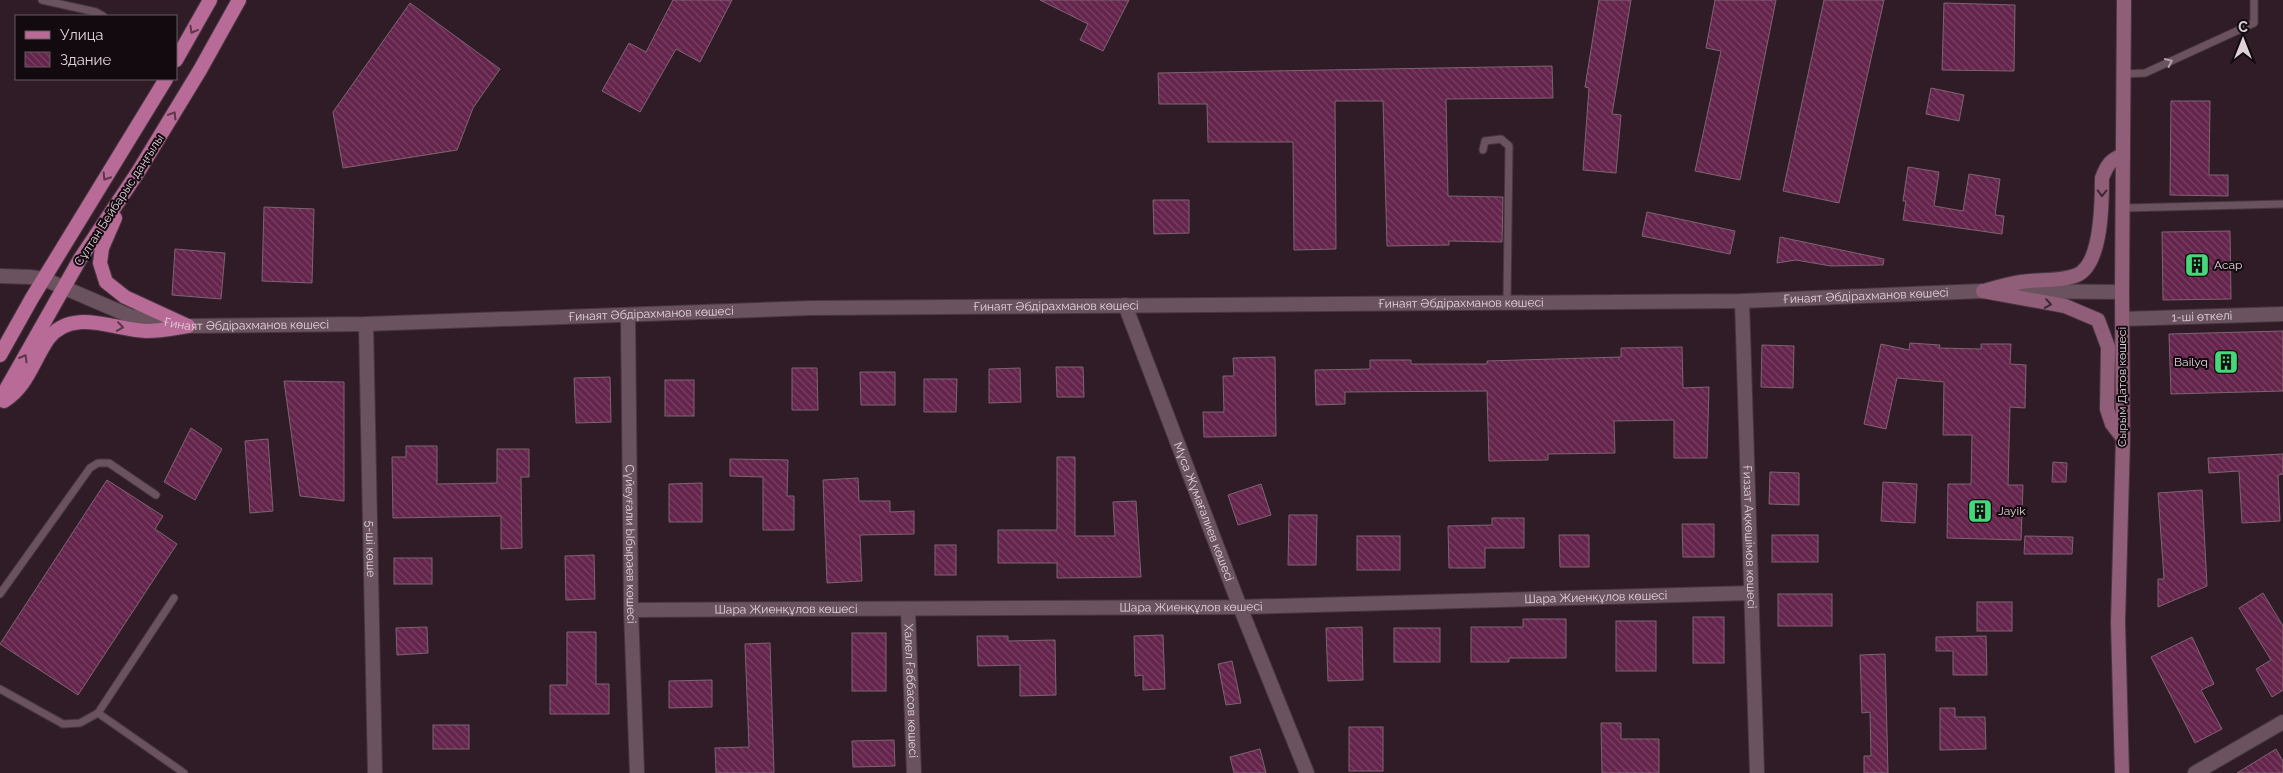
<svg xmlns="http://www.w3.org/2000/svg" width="2283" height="773" viewBox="0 0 2283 773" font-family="Raleway,sans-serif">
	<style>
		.building { fill: url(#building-back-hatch); stroke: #7d6471 }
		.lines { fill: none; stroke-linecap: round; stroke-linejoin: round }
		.service-casing { stroke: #473740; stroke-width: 9 }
		.minor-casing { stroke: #473740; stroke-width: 16 }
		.tertiary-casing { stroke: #473740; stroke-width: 16 }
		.secondary-casing { stroke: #473740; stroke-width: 16 }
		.primary-casing { stroke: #473740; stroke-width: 16 }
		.service { stroke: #6a525e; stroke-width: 7 }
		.minor { stroke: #6a525e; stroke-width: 14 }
		.tertiary { stroke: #6a525e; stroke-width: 14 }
		.secondary { stroke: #915e7a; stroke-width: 14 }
		.primary { stroke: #b86b97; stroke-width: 14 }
		.oneway { stroke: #5d364c }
		.oneway2 { stroke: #b19fa8 }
		.oneway3 { stroke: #3e2734 }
		.labels { text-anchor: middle; stroke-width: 4; stroke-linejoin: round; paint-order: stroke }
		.street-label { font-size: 12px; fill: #e0d2d9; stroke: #120a0e }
		.poi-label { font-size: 12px; fill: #e0d2d9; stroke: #120a0e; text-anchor: start }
	</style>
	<defs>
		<pattern id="building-back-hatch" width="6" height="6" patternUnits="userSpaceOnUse" patternTransform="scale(1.25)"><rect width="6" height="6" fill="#64244b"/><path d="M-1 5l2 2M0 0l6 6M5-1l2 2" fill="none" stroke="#7a4364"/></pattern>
	</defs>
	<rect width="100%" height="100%" fill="#301c27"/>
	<g class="building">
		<polygon points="673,0 732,0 700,62 676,49 640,112 602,91 629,43 646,52"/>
		<polygon points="1040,0 1129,0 1103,51 1080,40 1088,24"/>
		<polygon points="1599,0 1631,0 1612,114 1621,115 1616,173 1583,170 1589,88 1585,87"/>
		<polygon points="1715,0 1776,0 1740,180 1695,171 1721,51 1706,48"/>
		<polygon points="1824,0 1884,0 1839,203 1783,191"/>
		<polygon points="410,3 500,69 473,108 457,150 343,168 333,112"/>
		<polygon points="1944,3 2015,5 2014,71 1942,70"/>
		<polygon points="1552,66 1553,98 1446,99 1448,196 1503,197 1502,242 1449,241 1449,245 1387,246 1383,101 1335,101 1336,249 1294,250 1293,142 1208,142 1207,104 1159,104 1158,73"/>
		<polygon points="1931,88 1964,95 1959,121 1926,114"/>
		<polygon points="2171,101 2210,101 2209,175 2228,175 2228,196 2170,195"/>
		<polygon points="1908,167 1939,172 1934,206 1963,211 1969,174 2000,179 1995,215 2004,216 2002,234 1903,220 1906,201 1903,201"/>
		<polygon points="1153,200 1189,200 1189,233 1154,234"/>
		<polygon points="264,207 314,209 312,283 262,281"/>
		<polygon points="1647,212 1735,231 1730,254 1642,236"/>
		<polygon points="2230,231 2231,299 2163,300 2162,232"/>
		<polygon points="1780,237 1884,259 1883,265 1831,266 1796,260 1777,263"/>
		<polygon points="175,249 225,253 221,299 172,295"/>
		<polygon points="2283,331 2283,391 2171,394 2169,334"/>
		<polygon points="1910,343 1940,345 1939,348 1981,349 1981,344 2011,344 2010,364 2026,365 2025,408 2010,407 2008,485 2023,485 2021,540 1947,538 1948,484 1971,484 1972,435 1943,435 1944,382 1897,378 1886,429 1864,424 1881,344 1909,350"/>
		<polygon points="1762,345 1794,346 1793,388 1761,387"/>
		<polygon points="1682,347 1683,388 1709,387 1707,458 1674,458 1674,420 1614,421 1615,453 1548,454 1548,460 1489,461 1487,391 1345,392 1345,404 1316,405 1315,370 1370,369 1370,360 1411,360 1411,364 1487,364 1487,361 1621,357 1621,348"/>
		<polygon points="1275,357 1276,436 1204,437 1203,412 1224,412 1223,376 1234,376 1233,358"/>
		<polygon points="1056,367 1083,367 1084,397 1057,397"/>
		<polygon points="792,368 817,368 818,410 792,410"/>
		<polygon points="1020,368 1021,402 989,403 989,369"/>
		<polygon points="860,372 895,372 895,405 861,405"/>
		<polygon points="610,377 611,422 576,423 574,378"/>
		<polygon points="924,379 957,379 956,412 924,412"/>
		<rect x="665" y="380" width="29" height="36"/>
		<polygon points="284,381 344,382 344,501 300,496"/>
		<polygon points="191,428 222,449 195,500 164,482"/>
		<polygon points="268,439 273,511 250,513 245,441"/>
		<polygon points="406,446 437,446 437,484 497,483 497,449 529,449 529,477 521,477 522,548 501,549 501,516 393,518 392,457 406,457"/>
		<polygon points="2283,454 2283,474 2278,475 2280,521 2242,523 2239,471 2209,473 2208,458"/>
		<polygon points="1057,457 1075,457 1075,536 1115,536 1113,502 1136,501 1141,577 1057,578 1057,563 998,563 998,530 1057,530"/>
		<polygon points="730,459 788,460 787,496 794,496 794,530 763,530 763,477 730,476"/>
		<polygon points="2053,462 2067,463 2066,482 2052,482"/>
		<polygon points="1770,472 1799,473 1799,505 1769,504"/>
		<polygon points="858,478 859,501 890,501 890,512 914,511 914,534 860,535 862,581 827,583 823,480"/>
		<polygon points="107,480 163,516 155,529 177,544 78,695 0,644"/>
		<polygon points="1883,482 1917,484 1915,523 1881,521"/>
		<polygon points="702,483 702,522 669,522 669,484"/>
		<polygon points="1261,484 1271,515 1238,525 1228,495"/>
		<polygon points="2202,490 2207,586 2158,607 2158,579 2164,579 2158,493"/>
		<polygon points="1289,515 1317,515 1316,565 1288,565"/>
		<polygon points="1492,518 1524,518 1524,548 1485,548 1485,568 1449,568 1448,526 1492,525"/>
		<polygon points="1682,524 1714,524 1714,557 1683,557"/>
		<polygon points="1559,535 1589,535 1589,567 1560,567"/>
		<rect x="1772" y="535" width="46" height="27"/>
		<rect x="1357" y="536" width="43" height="34"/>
		<polygon points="2025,536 2073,537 2072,554 2024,554"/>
		<rect x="935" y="545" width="21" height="30"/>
		<polygon points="594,555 595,599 566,600 565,556"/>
		<rect x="394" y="558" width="38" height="26"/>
		<polygon points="2263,593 2283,626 2283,690 2272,697 2256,669 2271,660 2239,608"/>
		<rect x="1778" y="594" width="54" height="32"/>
		<rect x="1977" y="602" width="35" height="29"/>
		<rect x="1693" y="617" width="31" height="46"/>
		<polygon points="1523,619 1566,619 1566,658 1509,658 1509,662 1471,662 1471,627 1523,627"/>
		<rect x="1616" y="621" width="40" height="50"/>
		<polygon points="427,627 428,653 397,655 396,628"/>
		<polygon points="1362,627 1363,680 1328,681 1326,628"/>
		<rect x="1394" y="628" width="46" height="34"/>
		<polygon points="567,632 596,632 596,684 609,684 609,714 550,714 550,685 567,685"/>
		<rect x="852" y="633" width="34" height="58"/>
		<polygon points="1163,635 1165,689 1143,690 1143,675 1135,676 1134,636"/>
		<polygon points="977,636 1008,636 1008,641 1055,640 1056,695 1020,696 1020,665 978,666"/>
		<polygon points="1986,636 1987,675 1953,675 1953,651 1936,651 1936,637"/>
		<polygon points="2192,637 2214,684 2201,690 2222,729 2195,743 2151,657"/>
		<polygon points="770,643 774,773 716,773 715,748 749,747 745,644"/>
		<polygon points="1885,654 1888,773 1864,773 1864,756 1871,756 1870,712 1862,713 1860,655"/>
		<polygon points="1232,661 1241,703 1226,705 1218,664"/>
		<polygon points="712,680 712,707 669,708 669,681"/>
		<polygon points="1940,708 1955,708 1955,717 1985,717 1986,749 1940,750"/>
		<polygon points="1601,723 1621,723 1621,739 1659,739 1659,773 1602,773"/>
		<rect x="433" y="725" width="36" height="24"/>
		<rect x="1349" y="727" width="34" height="44"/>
		<polygon points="894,740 895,766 853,767 852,741"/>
		<polygon points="1260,749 1266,773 1234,773 1230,757"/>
		<polygon points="2276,749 2283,761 2283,773 2237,773"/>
	</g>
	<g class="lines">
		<defs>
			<g id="service">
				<polyline points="42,0 96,12 103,16"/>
				<polyline points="2123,74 2145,73 2254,23 2254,0"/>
				<polyline points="1483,150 1485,141 1501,139 1509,146 1507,302"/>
				<polyline points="2124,208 2283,204"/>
				<polyline points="0,594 90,468 98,463 109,463 156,495"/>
				<polyline points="0,689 63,724 80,723 98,713 174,598"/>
				<polyline points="98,713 184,773"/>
			</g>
			<g id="minor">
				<path id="s1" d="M1742,301L1757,773"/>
				<path id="s2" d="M1125,305L1240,607L1307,773"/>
				<path id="s3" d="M628,315L631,610L637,773"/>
				<path id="s4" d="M2122,319L2283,314"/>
				<path id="s5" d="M366,324L375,773"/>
				<path id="s6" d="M631,610L1240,607L1751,593"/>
				<path id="s7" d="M908,610L914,773"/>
				<polyline points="2195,773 2283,722"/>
			</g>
			<g id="tertiary">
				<path id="s8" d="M0,276L30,277L44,279L130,316L188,326L366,324L810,308L1742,301L1983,291L2122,292"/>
			</g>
			<g id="secondary">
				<path d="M1987,290C1998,287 2009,284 2021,282C2039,279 2060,282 2077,275C2102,264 2102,202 2102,178C2107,165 2110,160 2123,155"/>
				<polyline points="1983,291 2065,306 2098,320 2108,347 2107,409 2112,424 2123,438"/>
				<polyline points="2122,773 2118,622 2123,438 2122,292 2124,0"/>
			</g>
			<g id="primary">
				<polyline points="176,60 210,0"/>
				<polyline points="115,218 102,248 100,263 106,282 125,297 188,326"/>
				<polyline points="0,355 32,298 166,79"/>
				<polyline points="0,400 80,259 138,172 200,70 239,0"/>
				<path d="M4,401C27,387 33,361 48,339C72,307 114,330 146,331C160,331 175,328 188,326"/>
			</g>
		</defs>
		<use href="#service" class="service-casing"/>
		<use href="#minor" class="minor-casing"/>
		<use href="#tertiary" class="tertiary-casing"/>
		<use href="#secondary" class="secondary-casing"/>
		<use href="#primary" class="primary-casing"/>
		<use href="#service" class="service"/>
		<use href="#minor" class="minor"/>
		<use href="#tertiary" class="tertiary"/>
		<use href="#secondary" class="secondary"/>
		<use href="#primary" class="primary"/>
	</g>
	<defs><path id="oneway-chevron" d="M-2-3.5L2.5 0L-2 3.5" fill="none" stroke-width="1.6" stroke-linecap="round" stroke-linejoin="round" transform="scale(1.25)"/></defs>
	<g class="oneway">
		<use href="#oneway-chevron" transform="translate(193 30) rotate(119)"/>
		<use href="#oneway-chevron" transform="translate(173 115) rotate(-59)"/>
		<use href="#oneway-chevron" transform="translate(106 177) rotate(123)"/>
		<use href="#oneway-chevron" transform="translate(120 327) rotate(8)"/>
		<use href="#oneway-chevron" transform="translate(24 358) rotate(-60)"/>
	</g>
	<use class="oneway2" href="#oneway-chevron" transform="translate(2169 62) rotate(-25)"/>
	<g class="oneway3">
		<use href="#oneway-chevron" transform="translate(2102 193) rotate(91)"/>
		<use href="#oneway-chevron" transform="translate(2048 304) rotate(9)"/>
	</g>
	<defs>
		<symbol id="building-square" viewBox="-11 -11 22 22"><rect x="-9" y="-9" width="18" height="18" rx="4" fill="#45d77a" stroke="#120a0e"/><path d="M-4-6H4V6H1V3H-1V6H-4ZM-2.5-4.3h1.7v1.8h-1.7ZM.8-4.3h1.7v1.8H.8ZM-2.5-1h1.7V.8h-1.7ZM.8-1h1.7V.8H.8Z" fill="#111"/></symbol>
	</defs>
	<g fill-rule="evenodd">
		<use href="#building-square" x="2183" y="251" width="28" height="28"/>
		<use href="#building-square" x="2212" y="348" width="28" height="28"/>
		<use href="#building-square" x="1966" y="497" width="28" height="28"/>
	</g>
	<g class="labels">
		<g class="street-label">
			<text transform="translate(119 200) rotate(-57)" y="4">Сұлтан Бейбарыс даңғылы</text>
			<text dy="4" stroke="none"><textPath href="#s8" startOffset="1875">Ғинаят Әбдірахманов көшесі</textPath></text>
			<text dy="4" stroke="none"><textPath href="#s8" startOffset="1470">Ғинаят Әбдірахманов көшесі</textPath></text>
			<text dy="4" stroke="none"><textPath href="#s8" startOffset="1065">Ғинаят Әбдірахманов көшесі</textPath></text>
			<text dy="4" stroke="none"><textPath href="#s8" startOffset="660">Ғинаят Әбдірахманов көшесі</textPath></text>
			<text dy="4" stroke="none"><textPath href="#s4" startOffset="80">1-ші өткелі</textPath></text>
			<text dy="4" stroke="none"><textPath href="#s8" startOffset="255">Ғинаят Әбдірахманов көшесі</textPath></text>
			<text transform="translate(2122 387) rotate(-90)" y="4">Сырым Датов көшесі</text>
			<text dy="4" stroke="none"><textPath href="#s2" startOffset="221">Мұса Жұмағалиев көшесі</textPath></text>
			<text dy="4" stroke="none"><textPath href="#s1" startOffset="236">Ғиззат Ақкөшімов көшесi</textPath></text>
			<text dy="4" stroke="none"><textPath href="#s3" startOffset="229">Сүйеуғали Ыбыраев көшесi</textPath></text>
			<text dy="4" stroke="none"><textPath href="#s5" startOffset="225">5-шi көше</textPath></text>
			<text dy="4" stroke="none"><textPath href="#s6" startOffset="965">Шара Жиенқұлов көшесі</textPath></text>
			<text dy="4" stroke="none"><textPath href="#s6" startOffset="560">Шара Жиенқұлов көшесі</textPath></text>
			<text dy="4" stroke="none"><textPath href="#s6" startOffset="155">Шара Жиенқұлов көшесі</textPath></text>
			<text dy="4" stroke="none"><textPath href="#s7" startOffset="81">Халел Ғаббасов көшесі</textPath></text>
		</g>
		<g class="poi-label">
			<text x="2214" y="269">Асар</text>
			<text x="2208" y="366" text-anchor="end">Bailyq</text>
			<text x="1998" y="515">Jayik</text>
		</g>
	</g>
	<rect x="15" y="15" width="162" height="65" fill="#120a0e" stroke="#645a5f"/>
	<rect x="25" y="31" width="25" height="8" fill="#b86b97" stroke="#645a5f"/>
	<text x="60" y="40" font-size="15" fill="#e0d2d9">Улица</text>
	<rect x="25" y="52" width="25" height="15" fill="url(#building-back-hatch)" stroke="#645a5f"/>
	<text x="60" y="65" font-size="15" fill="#e0d2d9">Здание</text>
	<g transform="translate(2243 40)" stroke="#120a0e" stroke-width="4" paint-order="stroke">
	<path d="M0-4L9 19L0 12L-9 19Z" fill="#e0d2d9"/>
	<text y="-8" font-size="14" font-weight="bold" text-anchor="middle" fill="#e0d2d9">С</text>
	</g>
</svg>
